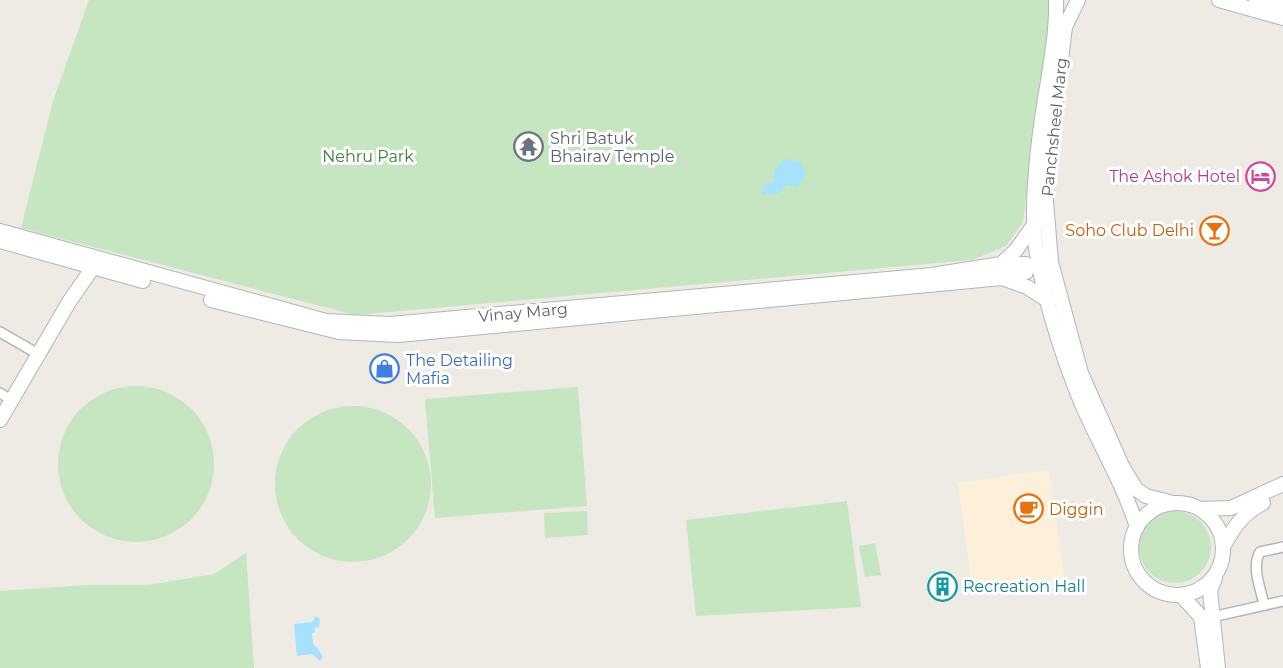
<svg xmlns="http://www.w3.org/2000/svg" width="1283" height="668" viewBox="0 0 1283 668" font-family="Montserrat,sans-serif">
	<style>
		.commercial { fill: #fdf0da }
		.green { fill: #c6e5c1 }
		.water { fill: #a6e2fd }
		.lines { fill: none; stroke-linecap: round; stroke-linejoin: round }
		.street-casing { stroke: #b2b5b9; stroke-width: 12 }
		.secondary-casing { stroke: #b1b5b9; stroke-width: 16 }
		.street { stroke: #fff; stroke-width: 9 }
		.secondary { stroke: #fff; stroke-width: 14 }
		.labels { text-anchor: middle; stroke-width: 6; stroke-linejoin: round; paint-order: stroke }
		.street-label { font-size: 16px; fill: #5c6164; stroke: #fff }
		.worship-label { font-size: 16px; fill: #5b616d; stroke: #fff; text-anchor: start }
		.park-label { font-size: 16px; fill: #3d8136; stroke: #fff }
		.hotel-label { font-size: 16px; fill: #b23c85; stroke: #fff; text-anchor: end }
		.food-label { font-size: 16px; fill: #c56008; stroke: #fff; text-anchor: end }
		.shop-label { font-size: 16px; fill: #366cbe; stroke: #fff; text-anchor: start }
		.culture-label { font-size: 16px; fill: #0d838f; stroke: #fff; text-anchor: start }
	</style>
	<rect width="100%" height="100%" fill="#eeebe4"/>
	<polygon class="commercial" points="1049,470 1065,582 973,595 958,483"/>
	<g class="green">
		<polygon points="89,0 1051,0 1023,222 1006,246 972,260 355,315 21,228 53,101"/>
		<circle cx="136" cy="464" r="78"/>
		<polygon points="578,387 587,506 435,518 425,399"/>
		<circle cx="353" cy="484" r="78"/>
		<polygon points="847,501 861,607 696,616 686,520"/>
		<circle cx="1175" cy="547" r="36"/>
		<polygon points="587,511 588,535 545,538 544,513"/>
		<polygon points="875,543 881,575 865,577 859,546"/>
		<polygon points="246,553 254,668 0,668 0,591 88,585 149,585 214,574"/>
	</g>
	<g class="water">
		<path d="M784,160C796,158 806,163 805,177L797,187L787,185L777,194L762,195L764,184L773,183L775,169Z"/>
		<polygon points="316,616 320,619 319,627 315,628 315,632 312,633 313,643 323,656 320,661 312,654 297,656 294,624 312,622"/>
	</g>
	<g class="lines">
		<defs>
			<g id="street">
				<polyline points="0,332 38,354"/>
				<polyline points="0,393 11,400"/>
				<path d="M1264,605C1261,589 1251,567 1260,552L1283,547"/>
				<polyline points="1212,617 1283,601"/>
			</g>
			<g id="secondary">
				<path d="M1056,0C1057,28 1052,53 1048,81C1040,127 1031,194 1035,240C1041,290 1062,356 1081,402C1099,444 1123,483 1137,527"/>
				<polyline points="1078,0 1065,27 1045,189 1051,262 1081,373 1123,468 1136,489 1146,496 1173,503"/>
				<polyline points="1219,0 1283,18"/>
				<polyline points="1256,0 1283,7"/>
				<polyline points="0,231 326,321 390,324 932,275 1001,264 1026,264 1026,272 1002,278"/>
				<polyline points="0,241 143,281"/>
				<polyline points="1001,264 1016,250 1036,222"/>
				<polyline points="211,300 339,332 398,335 1002,278 1027,287 1049,301"/>
				<polyline points="0,420 69,302 98,260"/>
				<circle cx="1177" cy="549" r="46"/>
				<polyline points="1200,509 1231,508 1283,484"/>
				<path d="M1223,547C1234,527 1242,514 1263,503"/>
				<polyline points="1215,578 1210,591 1218,668"/>
				<polyline points="1181,595 1201,617 1208,668"/>
			</g>
		</defs>
		<use href="#street" class="street-casing"/>
		<use href="#secondary" class="secondary-casing"/>
		<use href="#street" class="street"/>
		<use href="#secondary" class="secondary"/>
	</g>
	<defs>
		<symbol id="temple-ring" viewBox="-11 -11 22 22"><circle r="9.5" fill="#fff" stroke="#6b7280" stroke-width="1.5"/><path d="M0-6L5-2H3V0L6.5 2.5H4V6H1.5V3h-3V6H-4V2.5H-6.5L-3 0V-2H-5Z" fill="#6b7280"/></symbol>
		<symbol id="hotel-ring" viewBox="-11 -11 22 22"><circle r="9.5" fill="#fff" stroke="#d1479c" stroke-width="1.5"/><path d="M-6-4.5h1.5V1H6V5H4.5V3h-9V5H-6ZM-4 0a1.8 1.8 0 1 1 3.6 0ZM.5 0V-2.5h3Q6-2.5 6 0Z" fill="#d1479c"/></symbol>
		<symbol id="bar-ring" viewBox="-11 -11 22 22"><circle r="9.5" fill="#fff" stroke="#e8710a" stroke-width="1.5"/><path d="M-6-5H6L.8 .8V4.5H3.5V6h-7V4.5H-.8V.8Z" fill="#e8710a"/></symbol>
		<symbol id="shop-ring" viewBox="-11 -11 22 22"><circle r="9.5" fill="#fff" stroke="#3f7fe0" stroke-width="1.5"/><path d="M-5-2.5h2.3a2.7 3.5 0 0 1 5.4 0H5L5.5 6h-11ZM-1.5-2.5h3a1.5 2.3 0 0 0-3 0Z" fill="#3f7fe0"/></symbol>
		<symbol id="cafe-ring" viewBox="-11 -11 22 22"><circle r="9.5" fill="#fff" stroke="#e8710a" stroke-width="1.5"/><path d="M-5.5-4.5H6V0H3Q3 3.5 0 3.5H-2.5Q-5.5 3.5-5.5 0ZM3-3.2v2h1.7v-2ZM-6 4.5H4V6H-6Z" fill="#e8710a"/></symbol>
		<symbol id="building-ring" viewBox="-11 -11 22 22"><circle r="9.5" fill="#fff" stroke="#0f9aa8" stroke-width="1.5"/><path d="M-4-6H4V6H1V3H-1V6H-4ZM-2.5-4.3h1.7v1.8h-1.7ZM.8-4.3h1.7v1.8H.8ZM-2.5-1h1.7V.8h-1.7ZM.8-1h1.7V.8H.8Z" fill="#0f9aa8"/></symbol>
	</defs>
	<g fill-rule="evenodd">
		<use href="#temple-ring" x="512" y="130" width="33" height="33"/>
		<use href="#hotel-ring" x="1244" y="160" width="33" height="33"/>
		<use href="#bar-ring" x="1198" y="214" width="33" height="33"/>
		<use href="#shop-ring" x="368" y="352" width="33" height="33"/>
		<use href="#cafe-ring" x="1012" y="492" width="33" height="33"/>
		<use href="#building-ring" x="926" y="570" width="33" height="33"/>
	</g>
	<g class="labels">
		<g class="street-label">
			<text transform="translate(1054 127) rotate(-84)" y="6">Panchsheel Marg</text>
			<text transform="translate(523 312) rotate(-5)" y="6">Vinay Marg</text>
		</g>
		<g class="worship-label">
			<text x="550" y="144">Shri Batuk<tspan x="550" dy="18">Bhairav Temple</tspan></text>
		</g>
		<g class="park-label">
			<text x="368" y="162">Nehru Park</text>
		</g>
		<g class="hotel-label">
			<text x="1240" y="182">The Ashok Hotel</text>
		</g>
		<g class="food-label">
			<text x="1194" y="236">Soho Club Delhi</text>
			<text x="1049" y="515" text-anchor="start">Diggin</text>
		</g>
		<g class="shop-label">
			<text x="406" y="366">The Detailing<tspan x="406" dy="18">Mafia</tspan></text>
		</g>
		<g class="culture-label">
			<text x="963" y="592">Recreation Hall</text>
		</g>
	</g>
</svg>
